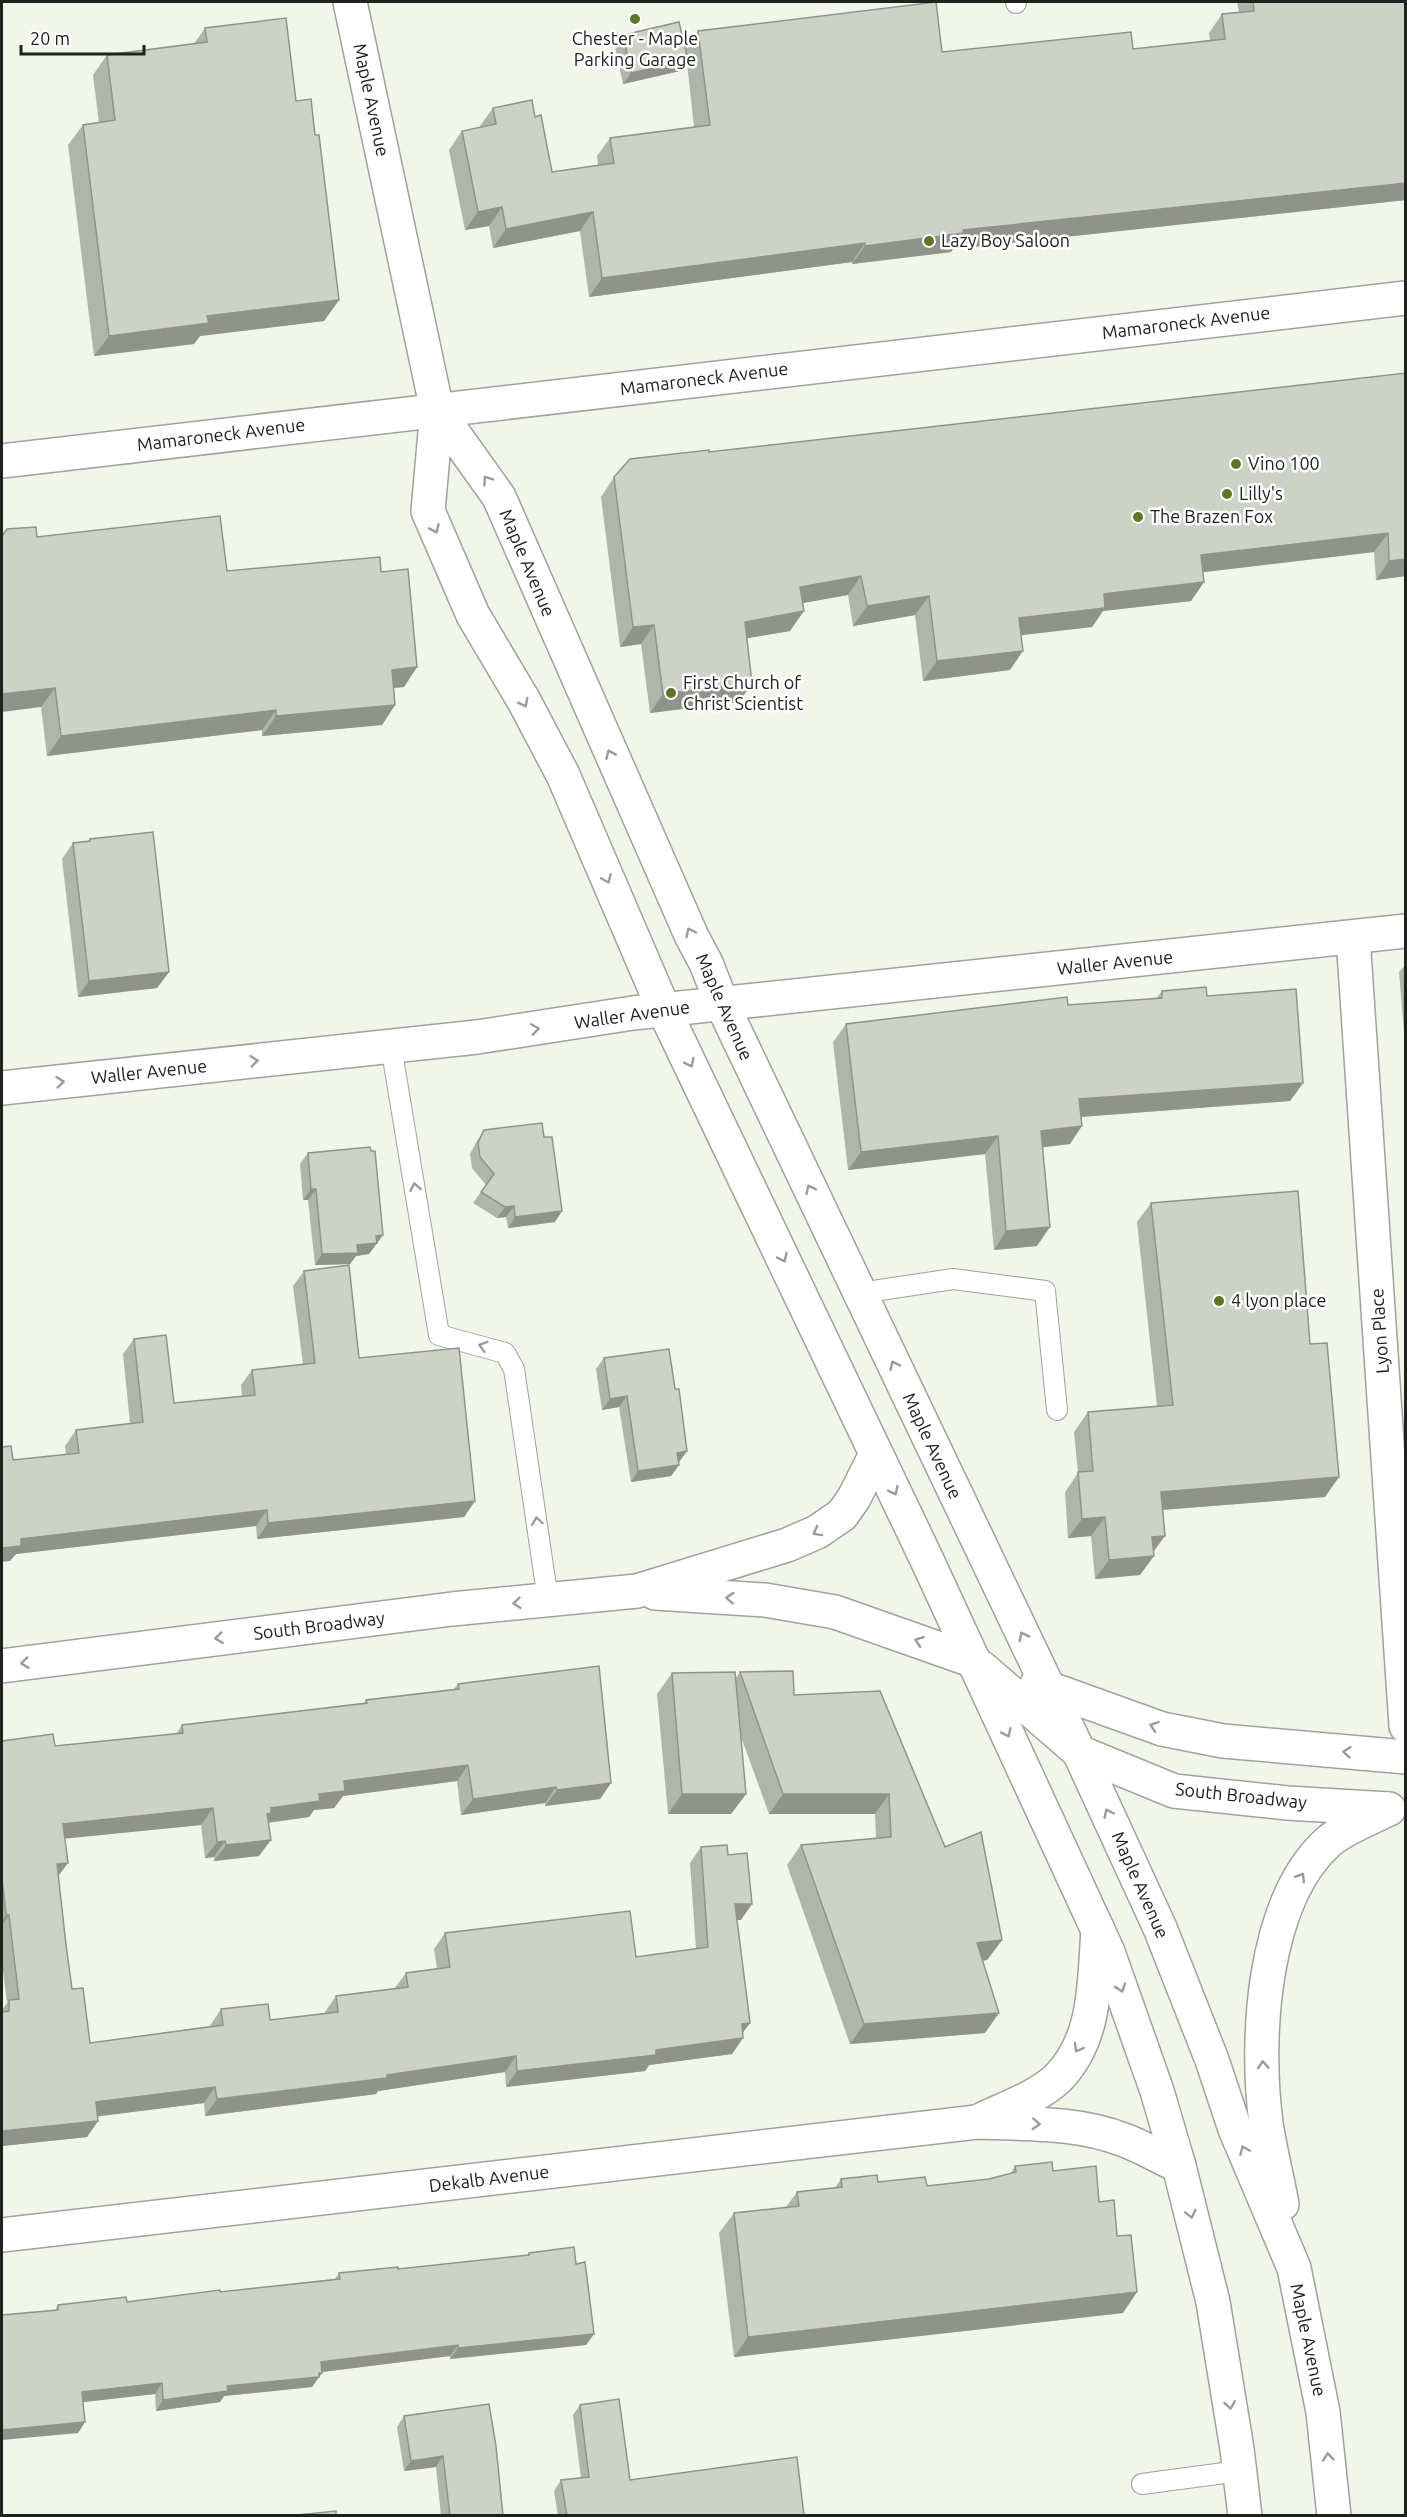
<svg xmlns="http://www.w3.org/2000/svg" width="1407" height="2517" viewBox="0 0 1407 2517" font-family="Ubuntu,sans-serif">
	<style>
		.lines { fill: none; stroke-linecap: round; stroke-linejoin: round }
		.service-casing { stroke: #9fa399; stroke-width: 22 }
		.minor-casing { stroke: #9fa399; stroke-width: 36 }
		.tertiary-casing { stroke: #9fa399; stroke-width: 36 }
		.secondary-casing { stroke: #9fa399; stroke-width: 36 }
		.service { stroke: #fff; stroke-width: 20 }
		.minor { stroke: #fff; stroke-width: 33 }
		.tertiary { stroke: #fff; stroke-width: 33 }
		.secondary { stroke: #fff; stroke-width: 33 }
		.wall { fill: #b0b5ab }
		.shaded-wall { fill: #90938b }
		.building { fill: #cdd2c7; stroke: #90938b; stroke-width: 1.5 }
		.oneway { stroke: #9b9c9a }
		.poi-dot { fill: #5d7526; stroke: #fff; stroke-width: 2 }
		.labels { text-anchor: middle; stroke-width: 5; stroke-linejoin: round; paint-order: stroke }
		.poi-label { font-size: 18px; fill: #20221e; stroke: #fff; text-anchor: start }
		.street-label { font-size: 18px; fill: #20221e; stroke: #fff }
	</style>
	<rect width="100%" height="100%" fill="#f1f5ea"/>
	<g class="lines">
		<defs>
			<g id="service">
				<polyline points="1016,2 1016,3"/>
				<polyline points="391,1046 439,1335 505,1353 514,1369 548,1600"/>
				<polyline points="860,1293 953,1279 1045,1291 1057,1410"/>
				<polyline points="1142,2484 1239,2471"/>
			</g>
			<g id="minor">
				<path d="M981,2120C1006,2108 1038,2097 1058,2078C1097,2038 1094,1982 1098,1930"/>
				<path d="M2,2235L977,2122C1026,2124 1078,2122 1124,2140C1143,2147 1161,2158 1179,2166"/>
			</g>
			<g id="tertiary">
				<polyline points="1353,937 1406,1726"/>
				<polyline points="2,1088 477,1037 633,1013 1406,931"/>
				<polyline points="655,1593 765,1600 835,1612 974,1661"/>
				<polyline points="2,1666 452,1609 637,1591 787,1545 817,1532 842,1515 854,1498 876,1454"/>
			</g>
			<g id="secondary">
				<polyline points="350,2 437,410 428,511 473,615 524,701 563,775 664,1010 927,1560 1108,1952 1157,2091 1179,2166 1213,2302 1237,2449 1245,2516"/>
				<polyline points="437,410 499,497 692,937 706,963 722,1004 1079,1752 1160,1928 1212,2060 1235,2129 1294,2268 1323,2412 1334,2516"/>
				<polyline points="2,461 1406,298"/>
				<polyline points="982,1668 1079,1752 1174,1791 1287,1803 1389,1809"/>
				<polyline points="1037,1684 1162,1729 1223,1741 1406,1757"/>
				<path d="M1282,2204C1277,2177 1270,2150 1266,2123C1255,2040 1262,1902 1328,1842C1344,1828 1370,1819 1388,1809"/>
			</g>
		</defs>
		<use href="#service" class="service-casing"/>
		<use href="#minor" class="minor-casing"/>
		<use href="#tertiary" class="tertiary-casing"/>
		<use href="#secondary" class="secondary-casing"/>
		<use href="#service" class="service"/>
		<use href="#minor" class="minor"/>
		<use href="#tertiary" class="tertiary"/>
		<use href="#secondary" class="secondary"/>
	</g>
	<g class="wall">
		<polygon points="1237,2 1406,2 1406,200 953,249 951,252 852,264 852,262 589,297 580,231 493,248 489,226 465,230 449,150 462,131 480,127 480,126 493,108 535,117 552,172 598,165 597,156 610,138 694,127 687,63 680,71 623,84 615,46 623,35 685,49 698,31 942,52 1133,49 1210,40 1209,33 1222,14 1239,12"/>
		<polygon points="205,28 296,101 315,135 339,300 324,321 200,336 194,344 94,356 68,145 83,125 99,123 93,75 107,55 194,44"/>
		<polygon points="1406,373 1406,576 1376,580 1374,552 1203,572 1204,582 1191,601 1103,611 1092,627 1021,635 1010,670 923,681 915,615 853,626 848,595 802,603 790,631 747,638 752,683 739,702 650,713 641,644 620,647 601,497 614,477 709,452"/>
		<polygon points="37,537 227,571 381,572 417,667 404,687 394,688 395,705 382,725 262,736 262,730 47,756 41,707"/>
		<polygon points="90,839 169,972 157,988 78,997 62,859 73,843 88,841"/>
		<polygon points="1406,964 1406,1056 1399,972"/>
		<polygon points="1162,991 1207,996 1303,1083 1290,1101 1081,1117 1070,1144 1043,1147 1037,1246 994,1250 985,1154 848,1170 833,1042 846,1024 1156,999"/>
		<polygon points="484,1130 555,1222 508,1228 506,1217 497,1218 473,1203 486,1185 472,1168 470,1154 477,1141"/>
		<polygon points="308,1153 383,1235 369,1254 356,1256 350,1264 315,1265 308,1200 303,1200 300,1164"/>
		<polygon points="1151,1203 1310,1344 1325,1497 1162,1510 1153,1552 1140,1575 1095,1579 1091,1536 1068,1538 1065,1492 1078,1473 1074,1432 1088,1412 1157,1406 1137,1222"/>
		<polygon points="304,1271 359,1358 475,1501 464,1517 257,1539 256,1526 16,1554 10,1561 13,1460 66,1455 65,1446 76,1430 130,1423 123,1354 134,1339 174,1403 242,1396 241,1385 252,1370 303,1364 293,1286"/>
		<polygon points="604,1358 675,1389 687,1451 679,1462 678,1462 679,1465 671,1476 631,1482 619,1407 602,1410 596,1369"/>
		<polygon points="740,1672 794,1695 945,1847 1002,1940 987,1960 983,1961 985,2033 850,2044 787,1865 801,1845 876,1838 875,1814 769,1814 740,1734 746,1794 731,1814 668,1814 657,1694 672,1673 735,1679"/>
		<polygon points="458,1684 611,1783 600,1799 545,1806 545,1803 461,1815 457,1781 343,1796 334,1808 314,1810 309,1817 268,1823 259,1856 214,1861 214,1857 205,1858 201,1825 65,1838 58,1876 72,1989 90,2043 210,2026 221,2009 270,2020 325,2013 325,2012 336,1996 394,1989 406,1973 437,1969 434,1949 445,1933 636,1957 696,1949 690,1863 701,1847 728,1855 741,1920 737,1920 750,2023 743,2032 743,2038 732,2054 649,2065 645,2071 506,2087 505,2072 378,2091 376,2094 205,2116 204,2103 98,2116 98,2121 87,2137 2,2146 2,2010 7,2003 2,1962 2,1741 55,1746 176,1734 182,1725 364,1703 366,1700 454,1689"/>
		<polygon points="1015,2166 1053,2171 1099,2202 1123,2313 734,2357 719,2233 734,2213 786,2207 797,2192 835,2188 841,2179 927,2186 989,2179 1010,2174"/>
		<polygon points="529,2253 576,2264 594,2334 586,2345 450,2359 450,2356 322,2372 312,2387 224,2396 220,2402 156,2411 155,2394 83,2402 85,2422 78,2433 55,2310 58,2305 127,2302 220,2292 335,2279 339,2273 398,2269 528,2255"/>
		<polygon points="580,2405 630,2480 804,2516 558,2516 554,2491 561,2480 581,2478 573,2415"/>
		<polygon points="404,2416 503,2516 441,2516 436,2467 404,2471 397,2427"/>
	</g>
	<g class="shaded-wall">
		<polygon points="688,60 680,71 623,84 631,73"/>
		<polygon points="1406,183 1406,200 953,249 951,252 852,264 865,246 963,230"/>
		<polygon points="502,207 489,226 465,230 478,212"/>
		<polygon points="593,212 580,231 493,248 506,229"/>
		<polygon points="865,243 852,262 589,297 602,278"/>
		<polygon points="339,300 324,321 200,336 194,344 94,356 109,336 207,316"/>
		<polygon points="1388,533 1374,552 1188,574 1201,555"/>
		<polygon points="1406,559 1406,576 1376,580 1389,561"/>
		<polygon points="861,576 848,595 786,606 800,587"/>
		<polygon points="1204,582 1191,601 1103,611 1092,627 1006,637 1019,618 1104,594"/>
		<polygon points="929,596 915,615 853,626 867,606"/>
		<polygon points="804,611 790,631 731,641 745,622"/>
		<polygon points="654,625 641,644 620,647 633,627"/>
		<polygon points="1023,651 1010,670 923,681 937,661"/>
		<polygon points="417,667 404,687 378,689 392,670"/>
		<polygon points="752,683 739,702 650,713 663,694"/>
		<polygon points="55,688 41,707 2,712 2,694"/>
		<polygon points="395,705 382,725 262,736 276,716"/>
		<polygon points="276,710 262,730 47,756 61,736"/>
		<polygon points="169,972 157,988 78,997 89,981"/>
		<polygon points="1303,1083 1290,1101 1066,1118 1079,1099"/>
		<polygon points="1082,1126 1070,1144 1029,1149 1041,1131"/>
		<polygon points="998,1136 985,1154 848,1170 861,1152"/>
		<polygon points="311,1189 316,1189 308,1200 303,1200"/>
		<polygon points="514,1206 506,1217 497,1218 505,1207"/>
		<polygon points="562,1211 555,1222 508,1228 515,1217"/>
		<polygon points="1050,1227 1037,1246 994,1250 1006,1231"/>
		<polygon points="383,1235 369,1254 356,1256 350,1264 315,1265 322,1254 376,1236"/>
		<polygon points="627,1396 619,1407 602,1410 610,1399"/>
		<polygon points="687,1451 679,1462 669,1464 677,1453"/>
		<polygon points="679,1465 671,1476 631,1482 638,1471"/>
		<polygon points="1339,1477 1325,1497 1147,1511 1161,1492"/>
		<polygon points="475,1501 464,1517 257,1539 268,1523"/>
		<polygon points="267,1510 256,1526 16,1554 10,1561 2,1562 2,1548 21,1539"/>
		<polygon points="1105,1517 1091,1536 1068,1538 1082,1519"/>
		<polygon points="1165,1536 1151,1555 1152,1537"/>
		<polygon points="1154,1556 1140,1575 1095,1579 1109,1560"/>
		<polygon points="468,1765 457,1781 343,1796 334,1808 314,1810 309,1817 264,1823 256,1830 271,1808 319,1794 344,1781"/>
		<polygon points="611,1783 600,1799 545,1806 557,1790"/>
		<polygon points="556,1787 545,1803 461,1815 473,1799"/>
		<polygon points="682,1794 746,1794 731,1814 668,1814"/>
		<polygon points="783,1794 889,1794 875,1814 769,1814"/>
		<polygon points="213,1808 201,1825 52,1840 63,1824"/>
		<polygon points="271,1840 259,1856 214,1861 226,1845"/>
		<polygon points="225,1841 214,1857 205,1858 217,1842"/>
		<polygon points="68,1863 56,1879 57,1864"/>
		<polygon points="735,1904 752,1904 741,1920 723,1920"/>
		<polygon points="6,1915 9,1915 2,1925 2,1921"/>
		<polygon points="1002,1940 987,1960 963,1963 977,1943"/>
		<polygon points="999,2013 985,2033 850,2044 864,2024"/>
		<polygon points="750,2023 738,2039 742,2024"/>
		<polygon points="743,2038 732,2054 649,2065 645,2071 506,2087 517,2071 656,2050"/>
		<polygon points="516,2056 505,2072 378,2091 376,2094 205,2116 217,2099"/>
		<polygon points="215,2087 204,2103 85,2118 96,2102"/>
		<polygon points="98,2121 87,2137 2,2146 2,2131"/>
		<polygon points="1137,2292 1123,2313 734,2357 748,2337"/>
		<polygon points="594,2334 586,2345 450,2359 458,2348"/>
		<polygon points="458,2345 450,2356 314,2373 321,2362"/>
		<polygon points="322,2373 312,2387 224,2396 220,2402 156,2411 163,2400 227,2386"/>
		<polygon points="162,2383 155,2394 75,2403 82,2392"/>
		<polygon points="85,2422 78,2433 2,2440 2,2430"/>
		<polygon points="443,2456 436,2467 404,2471 411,2461"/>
	</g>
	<g class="building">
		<polygon points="936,2 942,52 1131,32 1133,49 1225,39 1222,14 1254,11 1253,2 1406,2 1406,183 963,230 964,233 865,246 865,243 602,278 593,212 506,229 502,207 478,212 462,131 496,124 493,108 532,100 535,117 541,115 552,172 614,163 610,138 710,125 698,31"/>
		<polygon points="286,18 296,101 311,99 315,135 319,135 339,300 207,316 209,323 109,336 83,125 115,120 107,55 207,42 205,28"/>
		<polygon points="679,22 688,60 631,73 623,35"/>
		<polygon points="1406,373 1406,559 1389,561 1388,533 1201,555 1204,582 1104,594 1105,608 1019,618 1023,651 937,661 929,596 867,606 861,576 800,587 804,611 745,622 752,683 663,694 654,625 633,627 614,477 630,459 709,450 709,452"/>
		<polygon points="220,516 227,571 380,557 381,572 408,569 417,667 392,670 395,705 276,716 276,710 61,736 55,688 2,694 2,536 7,529 36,527 37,537"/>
		<polygon points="153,832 169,972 89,981 73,843 90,841 90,839"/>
		<polygon points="1206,987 1207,996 1296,989 1303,1083 1079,1099 1082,1126 1041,1131 1050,1227 1006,1231 998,1136 861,1152 846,1024 1067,997 1068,1005 1162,998 1162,991"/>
		<polygon points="542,1123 544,1137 552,1137 562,1211 515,1217 514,1206 505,1207 481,1192 494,1174 480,1157 478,1143 484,1130"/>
		<polygon points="370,1147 371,1151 375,1151 383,1235 376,1236 377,1243 357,1245 358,1253 322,1254 316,1189 311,1189 308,1153"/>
		<polygon points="1298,1191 1310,1344 1327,1343 1339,1477 1161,1492 1165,1536 1152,1537 1154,1556 1109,1560 1105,1517 1082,1519 1078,1472 1093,1471 1088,1412 1173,1405 1151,1203"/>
		<polygon points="349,1265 359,1358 459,1348 475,1501 268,1523 267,1510 21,1539 21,1546 2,1548 2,1447 11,1446 13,1460 79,1453 76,1430 143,1422 134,1339 166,1335 174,1403 255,1395 252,1370 315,1363 304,1271"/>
		<polygon points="669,1349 675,1389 679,1389 687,1451 677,1453 679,1465 638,1471 627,1396 610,1399 604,1358"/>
		<polygon points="599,1666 611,1783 557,1790 556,1787 473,1799 468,1765 344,1781 345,1791 319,1794 320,1801 271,1808 271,1813 267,1814 271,1840 226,1845 225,1841 217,1842 213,1808 63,1824 68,1863 57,1864 66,1945 72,1989 83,1988 90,2043 223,2025 221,2009 268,2004 270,2020 338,2012 336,1996 408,1987 406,1973 450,1967 445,1933 630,1911 636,1957 708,1947 701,1847 727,1845 728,1855 747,1853 752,1904 735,1904 750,2023 742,2024 743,2038 656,2050 656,2055 517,2071 516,2056 387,2075 387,2078 217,2099 215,2087 96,2102 98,2121 2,2131 2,2012 9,2011 9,2000 19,1999 9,1915 6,1915 2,1878 2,1741 53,1734 55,1746 183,1733 182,1725 367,1703 366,1700 459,1689 458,1684"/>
		<polygon points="793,1671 794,1695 880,1691 945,1847 981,1832 1002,1940 977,1943 999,2013 864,2024 801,1845 891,1837 889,1794 783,1794 740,1672"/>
		<polygon points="735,1672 746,1794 682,1794 672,1673"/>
		<polygon points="1052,2162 1053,2171 1096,2166 1099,2202 1114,2200 1117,2236 1131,2235 1137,2292 748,2337 734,2213 799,2206 797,2192 842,2187 841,2179 877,2175 878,2182 925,2177 927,2186 989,2179 1016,2172 1015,2166"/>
		<polygon points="574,2247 576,2264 585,2262 594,2334 458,2348 458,2345 321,2362 322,2373 319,2373 319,2377 227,2386 228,2391 163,2400 162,2383 82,2392 85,2422 2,2430 2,2315 58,2310 58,2305 126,2297 127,2302 220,2290 220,2292 340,2279 339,2273 398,2267 398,2269 529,2255 529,2253"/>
		<polygon points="619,2399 630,2480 797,2457 804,2516 567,2516 561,2480 589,2477 580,2405"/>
		<polygon points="489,2404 496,2446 503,2516 450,2516 443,2456 411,2461 404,2416"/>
		<polygon points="336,2511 336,2516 287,2516"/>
	</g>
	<defs><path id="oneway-chevron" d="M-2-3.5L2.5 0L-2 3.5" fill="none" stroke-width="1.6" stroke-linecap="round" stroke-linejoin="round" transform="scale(1.5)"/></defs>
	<g class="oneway">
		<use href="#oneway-chevron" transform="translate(487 480) rotate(-125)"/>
		<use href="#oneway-chevron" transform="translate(435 529) rotate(66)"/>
		<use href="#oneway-chevron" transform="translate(524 703) rotate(63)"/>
		<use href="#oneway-chevron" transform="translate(610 754) rotate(-114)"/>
		<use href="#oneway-chevron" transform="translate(607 879) rotate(67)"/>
		<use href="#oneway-chevron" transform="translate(690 932) rotate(-115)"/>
		<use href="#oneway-chevron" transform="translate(535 1029) rotate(-8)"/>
		<use href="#oneway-chevron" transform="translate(254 1061) rotate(-6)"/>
		<use href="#oneway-chevron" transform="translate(690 1063) rotate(64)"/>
		<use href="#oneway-chevron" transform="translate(60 1082) rotate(-6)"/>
		<use href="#oneway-chevron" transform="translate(415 1187) rotate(-100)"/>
		<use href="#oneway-chevron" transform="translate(810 1189) rotate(-116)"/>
		<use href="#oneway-chevron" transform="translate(783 1258) rotate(65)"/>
		<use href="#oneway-chevron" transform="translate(483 1346) rotate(-164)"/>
		<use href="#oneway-chevron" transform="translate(894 1365) rotate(-115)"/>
		<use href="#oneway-chevron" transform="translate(894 1491) rotate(64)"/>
		<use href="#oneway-chevron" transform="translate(537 1521) rotate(-98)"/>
		<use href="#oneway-chevron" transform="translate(817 1532) rotate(151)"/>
		<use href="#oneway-chevron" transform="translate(730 1598) rotate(-177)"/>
		<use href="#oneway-chevron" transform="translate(517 1603) rotate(175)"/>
		<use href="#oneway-chevron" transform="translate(1023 1636) rotate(-116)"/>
		<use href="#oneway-chevron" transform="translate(219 1638) rotate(173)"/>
		<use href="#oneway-chevron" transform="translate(919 1641) rotate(-160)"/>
		<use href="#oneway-chevron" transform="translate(25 1663) rotate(173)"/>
		<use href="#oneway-chevron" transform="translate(1154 1726) rotate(-161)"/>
		<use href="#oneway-chevron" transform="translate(1007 1733) rotate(65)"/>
		<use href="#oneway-chevron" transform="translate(1347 1752) rotate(-175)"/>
		<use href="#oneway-chevron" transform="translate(1108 1813) rotate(-115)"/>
		<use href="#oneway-chevron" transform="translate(1301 1877) rotate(-58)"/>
		<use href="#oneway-chevron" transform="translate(1121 1988) rotate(71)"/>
		<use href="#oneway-chevron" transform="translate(1078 2048) rotate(119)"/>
		<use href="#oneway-chevron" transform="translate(1263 2065) rotate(-94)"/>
		<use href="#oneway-chevron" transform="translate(1036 2124) rotate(3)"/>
		<use href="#oneway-chevron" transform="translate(1244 2150) rotate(-113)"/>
		<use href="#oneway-chevron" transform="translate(1191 2214) rotate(76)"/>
		<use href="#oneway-chevron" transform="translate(1230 2405) rotate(81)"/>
		<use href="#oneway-chevron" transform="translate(1328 2457) rotate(-96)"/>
	</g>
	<g class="poi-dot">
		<circle cx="635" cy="19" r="6"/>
		<circle cx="929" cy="241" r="6"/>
		<circle cx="1236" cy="464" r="6"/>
		<circle cx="1227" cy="494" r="6"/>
		<circle cx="1138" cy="517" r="6"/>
		<circle cx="671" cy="693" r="6"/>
		<circle cx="1219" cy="1301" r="6"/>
	</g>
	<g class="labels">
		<g class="poi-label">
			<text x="635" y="45" text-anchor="middle">Chester - Maple<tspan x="635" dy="21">Parking Garage</tspan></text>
			<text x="941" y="247">Lazy Boy Saloon</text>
			<text x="1248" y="470">Vino 100</text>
			<text x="1239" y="500">Lilly's</text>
			<text x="1150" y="523">The Brazen Fox</text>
			<text x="683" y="689">First Church of<tspan x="683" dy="21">Christ Scientist</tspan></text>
			<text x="1231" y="1307">4 lyon place</text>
		</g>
		<g class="street-label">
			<text transform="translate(371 100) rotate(78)" y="6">Maple Avenue</text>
			<text transform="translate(1186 323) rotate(-7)" y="6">Mamaroneck Avenue</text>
			<text transform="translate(704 379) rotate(-7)" y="6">Mamaroneck Avenue</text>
			<text transform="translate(221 435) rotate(-7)" y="6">Mamaroneck Avenue</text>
			<text transform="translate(527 563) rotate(67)" y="6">Maple Avenue</text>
			<text transform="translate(1115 963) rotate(-6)" y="6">Waller Avenue</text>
			<text transform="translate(724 1007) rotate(66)" y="6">Maple Avenue</text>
			<text transform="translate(632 1015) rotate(-8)" y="6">Waller Avenue</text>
			<text transform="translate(149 1072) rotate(-6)" y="6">Waller Avenue</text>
			<text transform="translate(1380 1331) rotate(-94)" y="6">Lyon Place</text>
			<text transform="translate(932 1446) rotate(65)" y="6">Maple Avenue</text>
			<text transform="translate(319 1626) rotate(-7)" y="6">South Broadway</text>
			<text transform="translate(1241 1796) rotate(6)" y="6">South Broadway</text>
			<text transform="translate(1140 1885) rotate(66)" y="6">Maple Avenue</text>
			<text transform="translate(489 2179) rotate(-7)" y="6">Dekalb Avenue</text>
			<text transform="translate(1308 2340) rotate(78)" y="6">Maple Avenue</text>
		</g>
	</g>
	<rect width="1407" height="2517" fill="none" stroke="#20221e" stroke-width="6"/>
	<path d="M21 45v9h123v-9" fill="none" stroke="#20221e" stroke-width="3"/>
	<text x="30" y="45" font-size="18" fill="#20221e" stroke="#ffffff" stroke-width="4.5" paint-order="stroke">20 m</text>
</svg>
